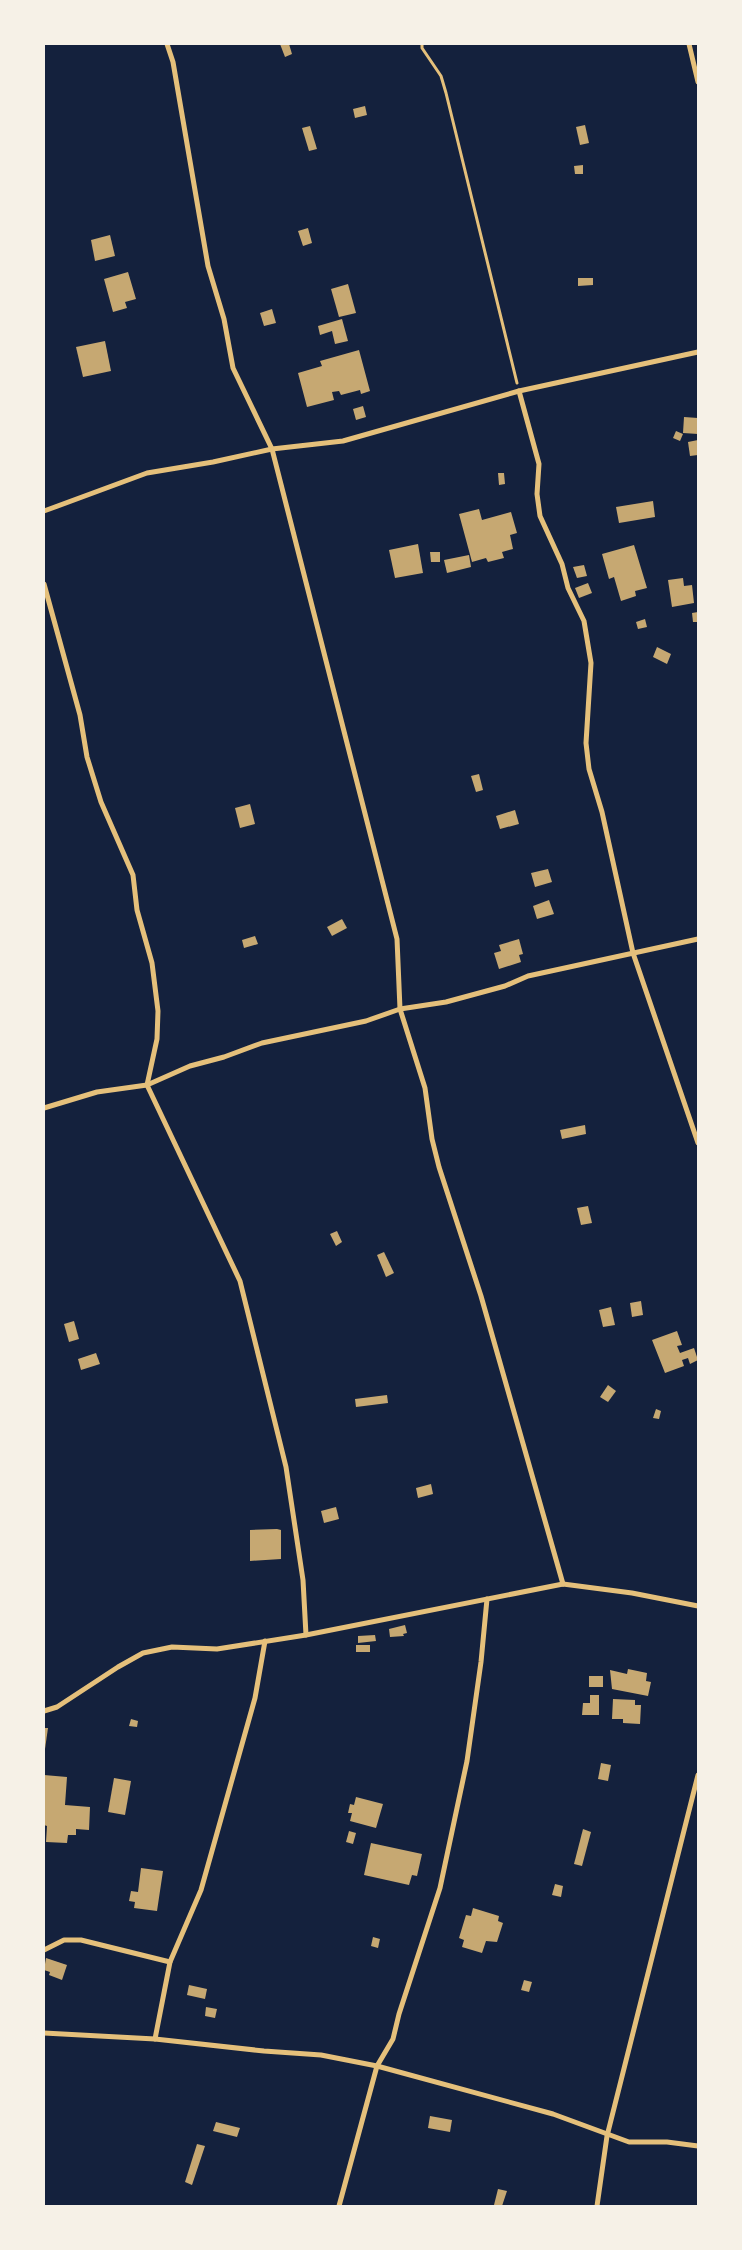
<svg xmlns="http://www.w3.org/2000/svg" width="742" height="2250" viewBox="0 0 742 2250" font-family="'Space Grotesk',sans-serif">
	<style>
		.building { fill: #c6a872 }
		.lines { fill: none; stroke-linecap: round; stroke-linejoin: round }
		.path { stroke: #e5c07b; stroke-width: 3 }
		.minor { stroke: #e5c07b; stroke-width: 5 }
	</style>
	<rect width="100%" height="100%" fill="#14213d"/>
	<g class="building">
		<polygon points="280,44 289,44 292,54 285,57"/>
		<polygon points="365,106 367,115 355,118 353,109"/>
		<polygon points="585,125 589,143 580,145 576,127"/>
		<polygon points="310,126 317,149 309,151 302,128"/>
		<polygon points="583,165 583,174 575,174 574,166"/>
		<polygon points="308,228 312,243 303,246 298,231"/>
		<polygon points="110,235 115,256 95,261 91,240"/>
		<polygon points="128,272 136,299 125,302 127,308 113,312 104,279"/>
		<polygon points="578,278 593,278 593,285 578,286"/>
		<polygon points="348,284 356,313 339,317 331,289"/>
		<polygon points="272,309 276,323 264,326 260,313"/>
		<polygon points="342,319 348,341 335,344 332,331 320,335 318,326"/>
		<polygon points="105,341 111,371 83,377 76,347"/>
		<polygon points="359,350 370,391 361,394 360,390 341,395 339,391 332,392 334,400 307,407 298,373 322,366 320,361"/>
		<polygon points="363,406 366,417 356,420 353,409"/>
		<polygon points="684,417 698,418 698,434 683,433"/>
		<polygon points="676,431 683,434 680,441 673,438"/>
		<polygon points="698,440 698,455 690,456 688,442"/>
		<polygon points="498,473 504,473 505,484 499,485"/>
		<polygon points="653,501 655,517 619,523 616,507"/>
		<polygon points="479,509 482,520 511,512 517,533 510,535 513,549 502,552 504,558 488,562 486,558 472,562 459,514"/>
		<polygon points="418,544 423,573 395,578 389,550"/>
		<polygon points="634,545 647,588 635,591 636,596 621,601 614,577 609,579 602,554"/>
		<polygon points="430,552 440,552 440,562 431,562"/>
		<polygon points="469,555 471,567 447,573 444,560"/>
		<polygon points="584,565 587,576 577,578 573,567"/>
		<polygon points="683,578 684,586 692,585 694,603 672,607 668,580"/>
		<polygon points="588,583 592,593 579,598 575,588"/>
		<polygon points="698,612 698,622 693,622 692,613"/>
		<polygon points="645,619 647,627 638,629 636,622"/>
		<polygon points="657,647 671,654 667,664 653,657"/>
		<polygon points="479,774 483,790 476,792 471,776"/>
		<polygon points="250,804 255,824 240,828 235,808"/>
		<polygon points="515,810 519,824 500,829 496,816"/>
		<polygon points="548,869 552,882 535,887 531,873"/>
		<polygon points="549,900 554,914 537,919 533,906"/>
		<polygon points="342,919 347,928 332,936 327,927"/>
		<polygon points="255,936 258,944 244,948 242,940"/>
		<polygon points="519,939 523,954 519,955 521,962 499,969 494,953 501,951 499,945"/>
		<polygon points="585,1125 586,1134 562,1139 560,1130"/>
		<polygon points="588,1206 592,1223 581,1225 577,1208"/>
		<polygon points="337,1231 342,1242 336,1246 330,1234"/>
		<polygon points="384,1252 394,1273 386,1277 377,1255"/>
		<polygon points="641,1301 643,1315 632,1317 630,1303"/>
		<polygon points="611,1307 615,1325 603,1327 599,1310"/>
		<polygon points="74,1321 79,1339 69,1342 64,1324"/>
		<polygon points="677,1331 682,1345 677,1346 680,1353 694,1348 698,1360 690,1364 688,1358 682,1360 684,1366 665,1373 652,1340"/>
		<polygon points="96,1353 100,1364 81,1370 78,1359"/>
		<polygon points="608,1385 616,1391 608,1402 600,1397"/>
		<polygon points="387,1395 388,1403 356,1407 355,1399"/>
		<polygon points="656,1409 661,1411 659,1419 653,1418"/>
		<polygon points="431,1484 433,1494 418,1498 416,1488"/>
		<polygon points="336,1507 339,1519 324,1523 321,1511"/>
		<polygon points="277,1529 281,1530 281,1559 250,1561 250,1530"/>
		<polygon points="405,1625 407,1633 403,1634 404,1636 390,1637 389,1629"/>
		<polygon points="375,1635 376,1641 358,1643 358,1636"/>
		<rect x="356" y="1645" width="14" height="7"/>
		<polygon points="628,1669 647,1673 646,1681 651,1682 648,1696 612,1689 610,1670 627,1674"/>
		<rect x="589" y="1676" width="14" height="11"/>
		<polygon points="590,1695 599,1695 599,1715 582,1715 583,1703 590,1703"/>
		<polygon points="613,1699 635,1700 635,1705 641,1705 640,1724 623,1723 623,1719 612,1719"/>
		<polygon points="131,1719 138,1721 137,1727 129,1726"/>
		<polygon points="44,1728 48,1728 45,1749 44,1749"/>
		<polygon points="601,1763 611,1765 608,1781 598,1779"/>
		<polygon points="44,1775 67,1777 65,1805 90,1807 89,1830 76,1829 76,1835 68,1835 67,1843 46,1842 47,1826 44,1825"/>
		<polygon points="114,1778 131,1781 125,1815 108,1812"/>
		<polygon points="356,1797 383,1804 376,1828 350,1821 352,1813 348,1813 350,1804 354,1805"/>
		<polygon points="583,1829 591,1832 582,1866 574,1864"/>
		<polygon points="349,1831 356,1833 353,1844 346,1842"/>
		<polygon points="371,1843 422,1854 417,1876 412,1875 409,1885 364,1875"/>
		<polygon points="141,1868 163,1871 157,1911 134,1908 135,1902 129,1901 131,1891 138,1892"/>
		<polygon points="555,1884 563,1886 561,1897 552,1895"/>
		<polygon points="473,1908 499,1916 498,1921 503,1923 497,1942 486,1941 482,1953 462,1947 464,1940 459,1938 466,1915 471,1916"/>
		<polygon points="373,1937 380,1939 378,1948 371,1946"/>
		<polygon points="46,1958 67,1965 62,1980 49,1975 50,1972 44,1970"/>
		<polygon points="524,1980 532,1982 529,1992 521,1990"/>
		<polygon points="189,1985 207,1989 205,1999 187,1995"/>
		<polygon points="206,2007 217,2009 215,2018 205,2016"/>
		<polygon points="430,2116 452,2120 450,2132 428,2128"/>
		<polygon points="216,2122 240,2128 237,2137 213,2131"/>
		<polygon points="197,2144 205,2146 192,2185 185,2182"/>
		<polygon points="498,2189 507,2191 502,2206 494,2205"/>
	</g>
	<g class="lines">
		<polyline class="path" points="422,44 422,48 441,76 446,93 517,383"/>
		<g class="minor">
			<polyline points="167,44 173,62 208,266 224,319 233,368 272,449 397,939 400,1009 425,1088 432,1139 439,1167 481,1296 563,1584"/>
			<polyline points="689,44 698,82"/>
			<polyline points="519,391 539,464 537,494 540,516 562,564 568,588 584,621 591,663 586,743 589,769 602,812 633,953 698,1143"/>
			<polyline points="44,511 147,473 213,462 272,449 343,441 519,391 698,352"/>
			<polyline points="44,584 80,715 87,757 101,802 133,875 137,910 152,963 158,1011 157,1039 147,1085 240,1281 286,1467 303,1580 306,1635"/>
			<polyline points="44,1108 97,1092 147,1085 190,1066 224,1057 262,1043 366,1021 400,1009 446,1002 505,986 528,976 698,939"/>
			<polyline points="44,1711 57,1707 118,1667 143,1653 172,1647 217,1649 306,1635 563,1584 632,1593 698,1606"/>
			<polyline points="44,1950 64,1940 81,1940 170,1962"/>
			<polyline points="44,2033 155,2039 264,2051 321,2055 377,2066 553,2114 629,2142 667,2142 698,2146"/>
			<polyline points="155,2039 170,1962 201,1890 255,1698 265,1641"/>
			<polyline points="339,2206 377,2066 393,2039 399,2014 440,1888 467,1761 481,1662 487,1599"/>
			<polyline points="597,2206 607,2136 698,1775"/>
		</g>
	</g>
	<rect width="742" height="2250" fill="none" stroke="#f6f1e7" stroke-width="90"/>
</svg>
